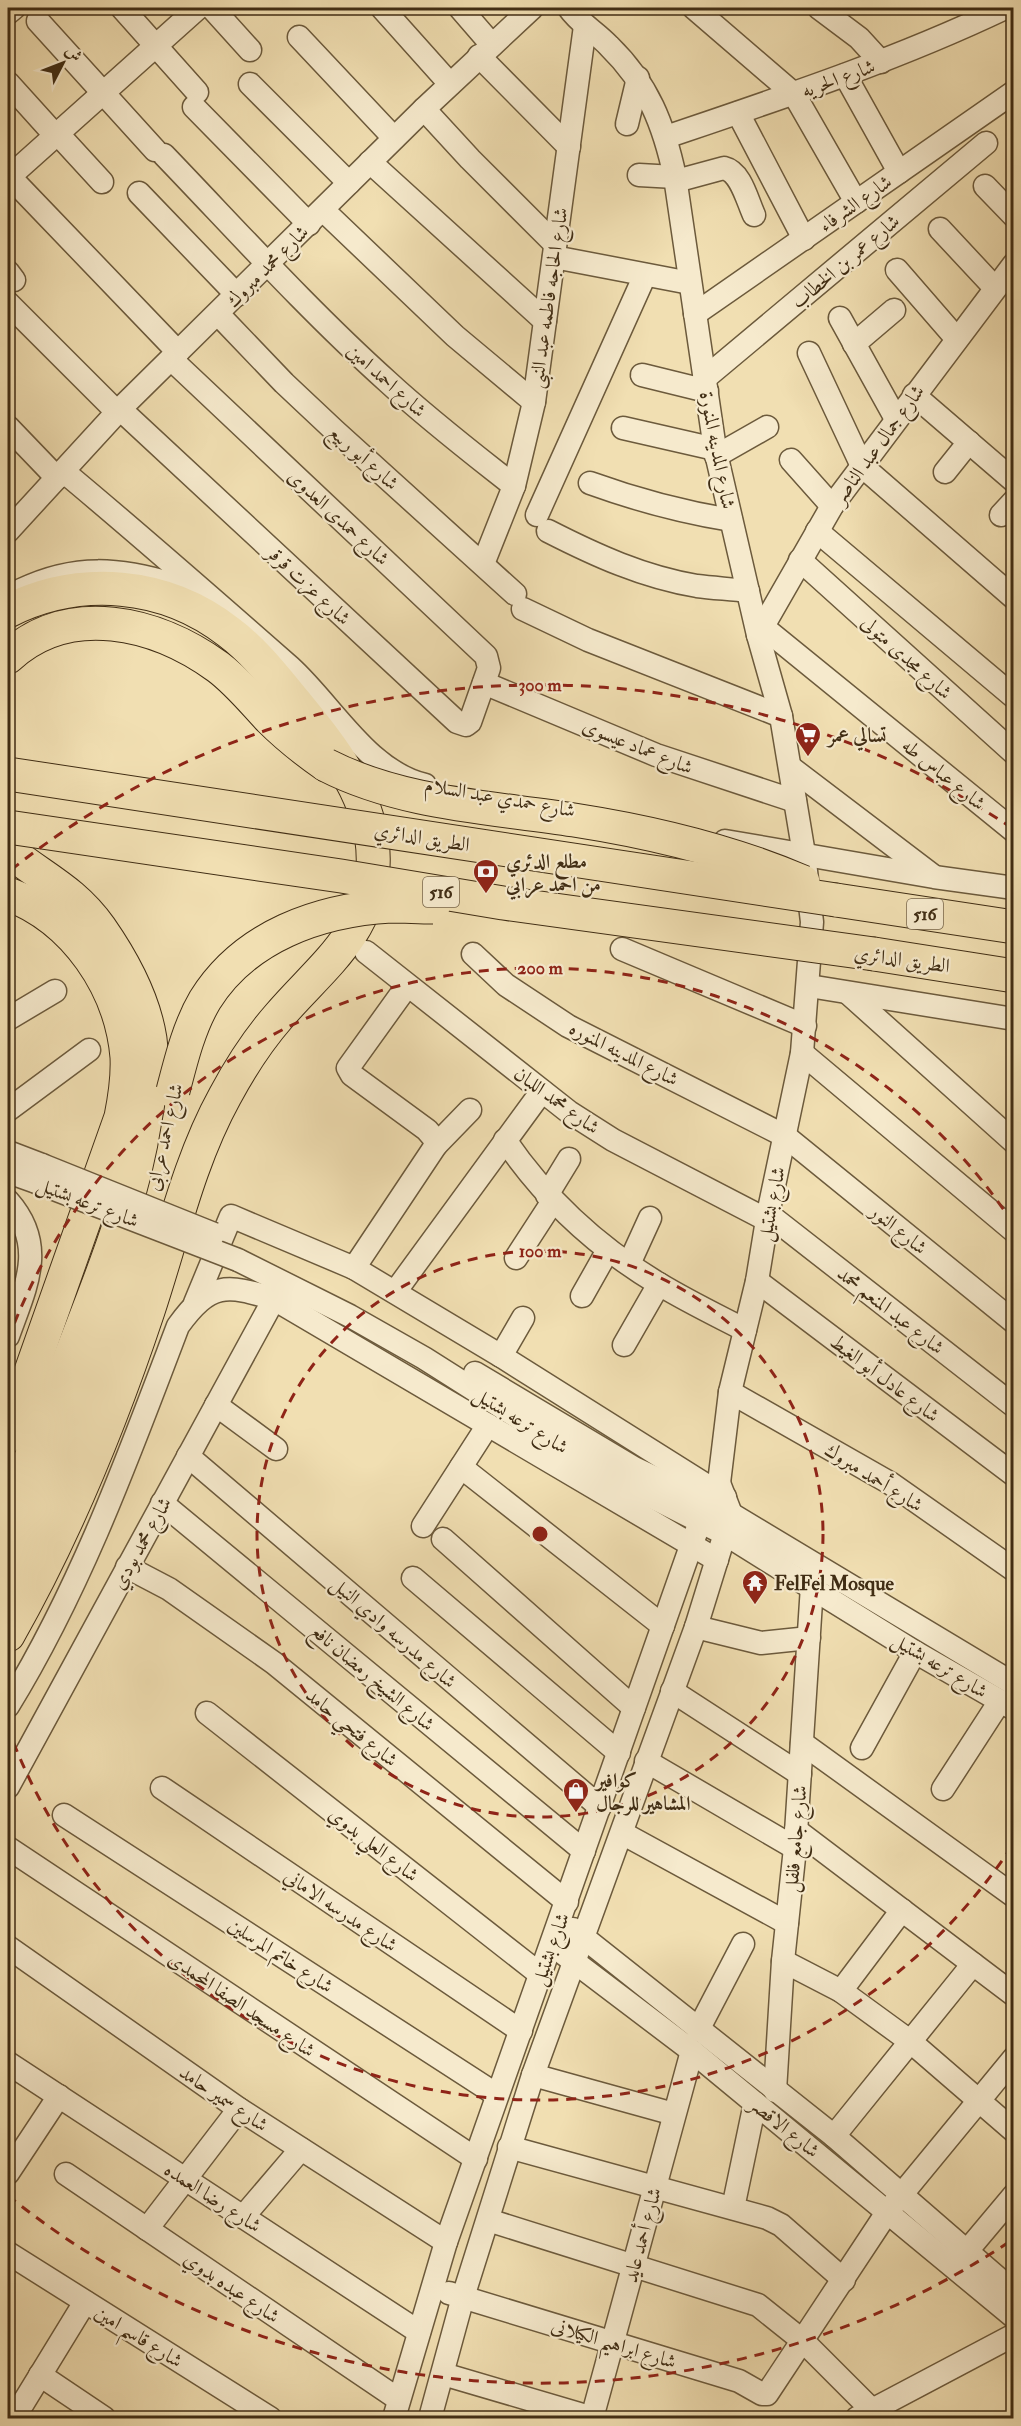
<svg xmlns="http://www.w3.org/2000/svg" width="1021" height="2426" viewBox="0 0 1021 2426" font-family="'IM FELL Double Pica',Amiri,serif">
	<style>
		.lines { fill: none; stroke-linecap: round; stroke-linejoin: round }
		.minor-casing { stroke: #6c5a3c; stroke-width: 25 }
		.highway-casing { stroke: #402d14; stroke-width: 35 }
		.minor { stroke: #f6eacd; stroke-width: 22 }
		.highway { stroke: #f1dfb2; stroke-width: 33 }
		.minor-bridge-casing { stroke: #6c5a3c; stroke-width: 25; stroke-linecap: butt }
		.highway-bridge-casing { stroke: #402d14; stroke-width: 35; stroke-linecap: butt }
		.minor-bridge { stroke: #f6eacd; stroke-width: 22 }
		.highway-bridge { stroke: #f1dfb2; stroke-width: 33 }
		.ring { fill: none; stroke: #8f2418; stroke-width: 3; stroke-dasharray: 10 8 }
		.labels { text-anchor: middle; stroke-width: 4.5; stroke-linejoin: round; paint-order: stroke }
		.shield { fill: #f6eacd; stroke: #77664c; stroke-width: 1.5 }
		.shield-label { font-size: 18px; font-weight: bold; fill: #402d14 }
		.street-label { font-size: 20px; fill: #402d14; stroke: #f6eacd }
		.poi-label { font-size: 20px; font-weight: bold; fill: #402d14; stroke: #f6eacd; text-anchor: start }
		.centre { fill: #8f2418; stroke: #f6eacd; stroke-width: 3 }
		.ring-label { font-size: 18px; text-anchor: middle; font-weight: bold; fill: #8f2418; stroke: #f6eacd; stroke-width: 4.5; stroke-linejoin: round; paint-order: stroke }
	</style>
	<rect width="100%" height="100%" fill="#f1dfb2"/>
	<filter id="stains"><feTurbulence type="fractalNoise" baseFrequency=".00333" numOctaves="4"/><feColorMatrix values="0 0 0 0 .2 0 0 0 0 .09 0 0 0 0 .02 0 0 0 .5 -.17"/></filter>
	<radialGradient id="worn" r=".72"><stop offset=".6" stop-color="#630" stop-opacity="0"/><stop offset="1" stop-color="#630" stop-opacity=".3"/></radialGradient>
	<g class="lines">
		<defs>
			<g id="minor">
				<polyline points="122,8 197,92"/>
				<polyline points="212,8 250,50"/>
				<polyline points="382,8 450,84"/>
				<polyline points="460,8 492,45"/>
				<polyline points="694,8 794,94 856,202"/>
				<polyline points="819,8 859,38 881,62"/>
				<polyline points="8,13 14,8"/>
				<polyline points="38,21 155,150"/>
				<polyline points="299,37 394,138"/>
				<polyline points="479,56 569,147"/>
				<polyline points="845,75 899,172"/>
				<polyline points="8,83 55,135"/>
				<polyline points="250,84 349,183"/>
				<polyline points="194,107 309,224"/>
				<polyline points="424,109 470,159 555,244"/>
				<polyline points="738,113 804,239"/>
				<polyline points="627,124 638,78"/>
				<polyline points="57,133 102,182"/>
				<path d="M666,137C781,98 896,60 1005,8"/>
				<path d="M164,155C237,231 309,311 388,382C428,419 471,452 514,486"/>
				<polyline points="370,162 545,321"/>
				<polyline points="639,175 675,177"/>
				<polyline points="9,176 178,352"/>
				<polyline points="8,178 198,8"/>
				<path d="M676,181L724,168C741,172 747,200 754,215"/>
				<polyline points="985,186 1014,216"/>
				<polyline points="139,193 237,295"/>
				<polyline points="323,210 455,336 534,402"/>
				<polyline points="940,229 995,288"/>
				<polyline points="554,257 690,283"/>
				<polyline points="897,270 956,338"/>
				<polyline points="8,272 14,280"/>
				<polyline points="8,303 117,412"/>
				<polyline points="218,314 284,383 334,430 515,594"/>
				<polyline points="695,314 1014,92"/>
				<polyline points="840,318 896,419"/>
				<polyline points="854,344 894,310"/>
				<polyline points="809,353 862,466 1014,598"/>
				<polyline points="642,375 707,391"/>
				<polyline points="704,379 986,143"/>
				<polyline points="914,395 1014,481"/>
				<polyline points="120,409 457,722 466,725 470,722 489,668 486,656 171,359"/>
				<polyline points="8,427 57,478"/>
				<polyline points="623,428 715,449"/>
				<polyline points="716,456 767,427"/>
				<polyline points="791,460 832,506"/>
				<path d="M63,471C140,535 215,601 290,667C332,705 367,771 425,785"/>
				<polyline points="945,472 969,442"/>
				<path d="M590,483C637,500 682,512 731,520"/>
				<polyline points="537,515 645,275"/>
				<polyline points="1001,515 1014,501"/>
				<polyline points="8,531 120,409 424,109 532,8"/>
				<path d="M548,531C595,555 643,577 697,586C713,588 731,589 748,591"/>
				<polyline points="817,531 1014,697"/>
				<polyline points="800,560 1014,753"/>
				<polyline points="483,564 514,486 534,402 585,26"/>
				<path d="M21,590C75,564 120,568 175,585"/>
				<polyline points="523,609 588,640 781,716"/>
				<polyline points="763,627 1014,831"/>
				<polyline points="758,635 832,506 1014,264"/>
				<polyline points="484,683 656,755 795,801"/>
				<polyline points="790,767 932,875"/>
				<polyline points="725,841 934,877 1014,888"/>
				<polyline points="622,949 805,1026"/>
				<polyline points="366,952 569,1112 613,1140 767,1220"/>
				<polyline points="473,954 506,985 568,1026 785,1136 1014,1322"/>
				<polyline points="809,986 1014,1019"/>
				<polyline points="848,993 1014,1142"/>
				<polyline points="8,1019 55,991"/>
				<polyline points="802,1053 1014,1231"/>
				<polyline points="8,1110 89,1050"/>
				<path d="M505,1140C546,1200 597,1247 659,1284C687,1301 716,1315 745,1330"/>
				<polyline points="436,1145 470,1110"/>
				<polyline points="8,1152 42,1165"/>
				<polyline points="8,1172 36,1182"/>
				<polyline points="547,1195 569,1159"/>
				<path d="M8,1201C48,1246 25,1288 8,1336"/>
				<polyline points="768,1214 1014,1406"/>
				<polyline points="516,1258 553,1201"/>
				<polyline points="238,1260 350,1316 424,1358 610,1476 725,1534 915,1652 1014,1709"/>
				<polyline points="629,1264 650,1218"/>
				<polyline points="354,1268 436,1145 433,1137 427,1130 352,1075 348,1068 407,986"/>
				<polyline points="757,1281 1014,1475"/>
				<polyline points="395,1292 542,1091"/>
				<polyline points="582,1296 608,1250"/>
				<polyline points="195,1303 231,1216 354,1268 501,1356 725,1497"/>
				<polyline points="624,1345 659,1284"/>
				<polyline points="501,1356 523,1318"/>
				<polyline points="475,1373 634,1468 731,1514 1014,1684"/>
				<polyline points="730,1392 890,1483 1014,1570"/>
				<polyline points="216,1405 276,1449"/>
				<polyline points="188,1456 600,1807"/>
				<polyline points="461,1467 663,1626"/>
				<polyline points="162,1503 584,1851"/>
				<polyline points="423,1526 488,1425"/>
				<polyline points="443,1539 634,1708"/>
				<polyline points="127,1567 169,1589 274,1663 567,1902"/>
				<polyline points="413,1578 619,1753"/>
				<polyline points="696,1627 761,1643 809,1638"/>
				<polyline points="672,1691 800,1774"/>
				<path d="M8,1706C81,1587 129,1455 178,1326C210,1282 226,1284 274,1299L717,1560"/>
				<polyline points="207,1713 541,1975"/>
				<polyline points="802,1743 1014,1896"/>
				<polyline points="862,1748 915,1652"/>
				<polyline points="646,1761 795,1848"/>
				<polyline points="8,1787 274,1299"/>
				<polyline points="162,1788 521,2031"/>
				<polyline points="943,1789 1000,1701"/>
				<polyline points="64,1815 497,2095"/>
				<polyline points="796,1830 1014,1995"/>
				<polyline points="622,1833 787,1923"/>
				<polyline points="8,1848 476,2159"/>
				<polyline points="573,1929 834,2136 1014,2292"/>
				<polyline points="8,1947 239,2109 446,2242"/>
				<polyline points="564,1954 692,2051 1014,2317"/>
				<polyline points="783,1961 841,1991 911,2042 1014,2131"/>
				<polyline points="841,1991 902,1910"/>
				<polyline points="698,2030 743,1944"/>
				<polyline points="8,2063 419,2332"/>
				<polyline points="533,2075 674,2114"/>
				<polyline points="775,2091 783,1961 795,1848 812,1586"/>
				<polyline points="834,2136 973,1964"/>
				<polyline points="509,2147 767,2218 781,2225 844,2280"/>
				<polyline points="8,2173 59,2096"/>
				<polyline points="66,2174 398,2399"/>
				<polyline points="733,2208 755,2103"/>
				<polyline points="243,2217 301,2149"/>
				<polyline points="488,2220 758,2305 803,2341 880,2418"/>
				<polyline points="147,2229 239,2109"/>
				<polyline points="967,2251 1014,2195"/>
				<polyline points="8,2253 270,2418"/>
				<polyline points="449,2293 739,2381 762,2394 767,2394 888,2211 1014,2058"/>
				<polyline points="443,2374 593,2418"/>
				<polyline points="40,2375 104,2418"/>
				<polyline points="14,2418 85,2302"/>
				<path d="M394,2418L446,2242L691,1546L707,1503L719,1483L730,1392L757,1281L768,1214L802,1053L812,922L804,854L781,716L758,635L715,449L675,177C664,125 648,84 609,46C596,32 579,23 569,8"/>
				<polyline points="430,2418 463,2297 533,2075 696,1627 731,1514 719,1483"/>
				<polyline points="592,2418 692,2051"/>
				<polyline points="857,2418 1014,2335"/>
			</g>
			<g id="highway">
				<path d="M8,611C80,575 165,582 229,632C253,650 272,674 291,697C331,746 377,800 373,867C369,935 319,969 279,1016C258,1040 240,1068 225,1096C188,1163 172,1239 148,1311C111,1422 66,1533 8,1635"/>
				<path d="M8,657C69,601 156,622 218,667C238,682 253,701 270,719C287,736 306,751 326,765"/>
				<path d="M8,850C42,878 73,890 100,928C123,961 144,1000 150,1039C154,1067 150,1093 145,1120C133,1200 104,1270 75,1345C53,1401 32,1458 8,1513"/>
				<path d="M8,894C75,919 121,987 127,1057C128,1078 125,1097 121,1117L8,1436"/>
				<polyline points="836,900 1014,927"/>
				<polyline points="874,954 1014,976"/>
				<polyline points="8,1583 72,1431 104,1344 138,1240"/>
			</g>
		</defs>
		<use href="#minor" class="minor-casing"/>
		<use href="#highway" class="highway-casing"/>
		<use href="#minor" class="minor"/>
		<use href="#highway" class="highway"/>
		<defs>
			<g id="minor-bridge">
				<polyline points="42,1165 214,1234"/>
				<polyline points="36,1182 238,1260"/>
			</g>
			<g id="highway-bridge">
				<path d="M326,765C402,804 491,807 574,820C651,832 731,851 803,882"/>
				<polyline points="8,774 836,900"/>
				<polyline points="8,827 341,876 503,903 874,954"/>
				<path d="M173,1091C181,1060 189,1027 205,1000C245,936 319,910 391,906C405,906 419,907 433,907"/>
			</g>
		</defs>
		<use href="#minor-bridge" class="minor-bridge-casing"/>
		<use href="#highway-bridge" class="highway-bridge-casing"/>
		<use href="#minor-bridge" class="minor-bridge"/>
		<use href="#highway-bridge" class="highway-bridge"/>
	</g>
	<g class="ring">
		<circle cx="540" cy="1534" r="283"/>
		<path d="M1012 1846A566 566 0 0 1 8 1728M8 1340A566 566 0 0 1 1012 1222"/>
		<path d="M1009 2242A849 849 0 0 1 11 2198M11 870A849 849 0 0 1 1009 826"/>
	</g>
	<defs>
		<symbol id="supermarket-pin" viewBox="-11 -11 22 30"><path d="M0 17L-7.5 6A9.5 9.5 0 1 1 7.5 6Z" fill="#8f2418" stroke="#f6eacd"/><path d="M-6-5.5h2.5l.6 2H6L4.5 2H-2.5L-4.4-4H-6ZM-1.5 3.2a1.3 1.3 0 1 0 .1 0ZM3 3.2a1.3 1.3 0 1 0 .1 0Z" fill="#fff"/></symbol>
		<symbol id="bank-pin" viewBox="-11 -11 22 30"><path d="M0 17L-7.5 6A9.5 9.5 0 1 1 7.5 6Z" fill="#8f2418" stroke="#f6eacd"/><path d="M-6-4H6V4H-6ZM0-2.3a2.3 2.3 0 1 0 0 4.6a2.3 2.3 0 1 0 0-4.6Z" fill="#fff"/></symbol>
		<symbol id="temple-pin" viewBox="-11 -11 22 30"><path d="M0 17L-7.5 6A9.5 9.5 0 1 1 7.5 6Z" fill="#8f2418" stroke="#f6eacd"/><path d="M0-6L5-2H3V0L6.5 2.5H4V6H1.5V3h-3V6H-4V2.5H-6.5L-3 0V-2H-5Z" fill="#fff"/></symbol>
		<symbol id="shop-pin" viewBox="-11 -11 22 30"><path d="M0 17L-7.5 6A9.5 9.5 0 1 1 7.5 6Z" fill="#8f2418" stroke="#f6eacd"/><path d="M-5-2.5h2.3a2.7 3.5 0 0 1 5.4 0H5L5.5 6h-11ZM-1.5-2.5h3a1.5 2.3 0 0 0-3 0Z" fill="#fff"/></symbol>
	</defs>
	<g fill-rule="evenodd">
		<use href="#supermarket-pin" x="793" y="720" width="30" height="40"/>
		<use href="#bank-pin" x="471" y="857" width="30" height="40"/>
		<use href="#temple-pin" x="740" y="1568" width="30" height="40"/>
		<use href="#shop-pin" x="561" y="1776" width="30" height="40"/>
	</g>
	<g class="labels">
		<g class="shield">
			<rect x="423" y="877" width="36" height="30" rx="4.5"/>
			<rect x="907" y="899" width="36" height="30" rx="4.5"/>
		</g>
		<g class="shield-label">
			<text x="441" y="898">516</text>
			<text x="925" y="920">516</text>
		</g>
		<g class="street-label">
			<text transform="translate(838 78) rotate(-20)" y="7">شارع الحريه</text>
			<text transform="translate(855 203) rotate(-35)" y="7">شارع الشرفاء</text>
			<text transform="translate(845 261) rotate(-40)" y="7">شارع عمر بن الخطاب</text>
			<text transform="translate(267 266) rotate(-45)" y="7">شارع محمد مبروك</text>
			<text transform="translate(548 298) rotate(-82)" y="7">شارع الحاجه فاطمه عبد النبى</text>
			<text transform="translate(387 380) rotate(42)" y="7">شارع احمد امين</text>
			<text transform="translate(878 444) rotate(-54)" y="7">شارع جمال عبد الناصر</text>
			<text transform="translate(718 450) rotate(79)" y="7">شارع المدينه المنورة</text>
			<text transform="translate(364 457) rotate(42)" y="7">شارع أبو ربيع</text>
			<text transform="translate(339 517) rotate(43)" y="7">شارع حمدى العدوى</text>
			<text transform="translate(309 585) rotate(43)" y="7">شارع عزت قرقر</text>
			<text transform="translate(907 657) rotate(42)" y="7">شارع مجدى متولى</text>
			<text transform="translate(638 746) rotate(22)" y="7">شارع عماد عيسوى</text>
			<text transform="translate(944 774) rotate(39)" y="7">شارع عباس طه</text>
			<text transform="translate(500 797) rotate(10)" y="7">شارع حمدي عبد السلام</text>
			<text transform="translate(422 837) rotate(9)" y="7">الطريق الدائري</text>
			<text transform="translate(902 959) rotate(8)" y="7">الطريق الدائري</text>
			<text transform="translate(624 1053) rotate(27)" y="7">شارع المدينه المنوره</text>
			<text transform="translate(557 1100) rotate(36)" y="7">شارع محمد اللبان</text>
			<text transform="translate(164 1137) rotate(-77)" y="7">شارع احمد عرابى</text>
			<text transform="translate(88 1202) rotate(21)" y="7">شارع ترعه بشتيل</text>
			<text transform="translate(771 1204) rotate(-79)" y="7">شارع بشتيل</text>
			<text transform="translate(899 1229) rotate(39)" y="7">شارع النور</text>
			<text transform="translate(891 1310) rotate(38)" y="7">شارع عبد المنعم محمد</text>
			<text transform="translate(885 1378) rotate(37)" y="7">شارع عادل أبو الغيط</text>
			<text transform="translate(521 1420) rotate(32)" y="7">شارع ترعه بشتيل</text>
			<text transform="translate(874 1477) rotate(32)" y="7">شارع أحمد مبروك</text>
			<text transform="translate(141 1543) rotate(-61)" y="7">شارع محمد بودي</text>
			<text transform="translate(394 1632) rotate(41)" y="7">شارع مدرسه وادي النيل</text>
			<text transform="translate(940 1665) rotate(31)" y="7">شارع ترعه بشتيل</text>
			<text transform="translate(373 1677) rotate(40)" y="7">شارع الشيخ رمضان نافع</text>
			<text transform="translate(352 1727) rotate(39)" y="7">شارع فتحي حامد</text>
			<text transform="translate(795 1839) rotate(-85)" y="7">شارع جامع فلفل</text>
			<text transform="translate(374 1844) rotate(38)" y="7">شارع العلي بدوي</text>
			<text transform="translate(341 1910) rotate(34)" y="7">شارع مدرسه الاماني</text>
			<text transform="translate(550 1949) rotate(-70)" y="7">شارع بشتيل</text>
			<text transform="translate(281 1955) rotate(33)" y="7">شارع خاتم المرسلين</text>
			<text transform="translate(242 2004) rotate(34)" y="7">شارع مسجد الصفا المحمدى</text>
			<text transform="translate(224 2098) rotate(34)" y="7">شارع سمير حامد</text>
			<text transform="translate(785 2127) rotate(39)" y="7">شارع الاقصر</text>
			<text transform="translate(213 2197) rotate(33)" y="7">شارع رضا العمده</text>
			<text transform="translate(642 2235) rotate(-75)" y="7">شارع أحمد عايد</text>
			<text transform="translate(232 2287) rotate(34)" y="7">شارع عبده بدوي</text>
			<text transform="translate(139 2336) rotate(32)" y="7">شارع قاسم امين</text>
			<text transform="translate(614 2343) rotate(17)" y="7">شارع ابراهيم الكيلانى</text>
		</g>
		<g class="poi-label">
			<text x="828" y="742">تسالي عمر</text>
			<text x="506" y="868">مطلع الدئري<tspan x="506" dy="23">من احمد عرابي</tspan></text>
			<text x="774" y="1590">FelFel Mosque</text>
			<text x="596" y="1787">كوافير<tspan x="596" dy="23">المشاهير للرجال</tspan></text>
		</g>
	</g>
	<circle cx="540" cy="1534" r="9" class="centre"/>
	<g class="ring-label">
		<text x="540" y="691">300 m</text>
		<text x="540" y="974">200 m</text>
		<text x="540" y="1257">100 m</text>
	</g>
	<rect width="1021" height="2426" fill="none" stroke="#f1dfb2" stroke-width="30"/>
	<rect x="9" y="9" width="1003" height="2408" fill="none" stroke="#402d14" stroke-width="3"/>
	<rect x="15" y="15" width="991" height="2396" fill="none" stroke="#402d14" stroke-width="1.5"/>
	<g transform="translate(63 63) rotate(48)" stroke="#f6eacd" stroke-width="4.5" paint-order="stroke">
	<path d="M0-4.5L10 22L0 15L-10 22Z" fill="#402d14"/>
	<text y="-9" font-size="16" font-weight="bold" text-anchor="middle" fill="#402d14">ش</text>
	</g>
	<rect width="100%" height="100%" filter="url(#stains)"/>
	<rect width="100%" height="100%" fill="url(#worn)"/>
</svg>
